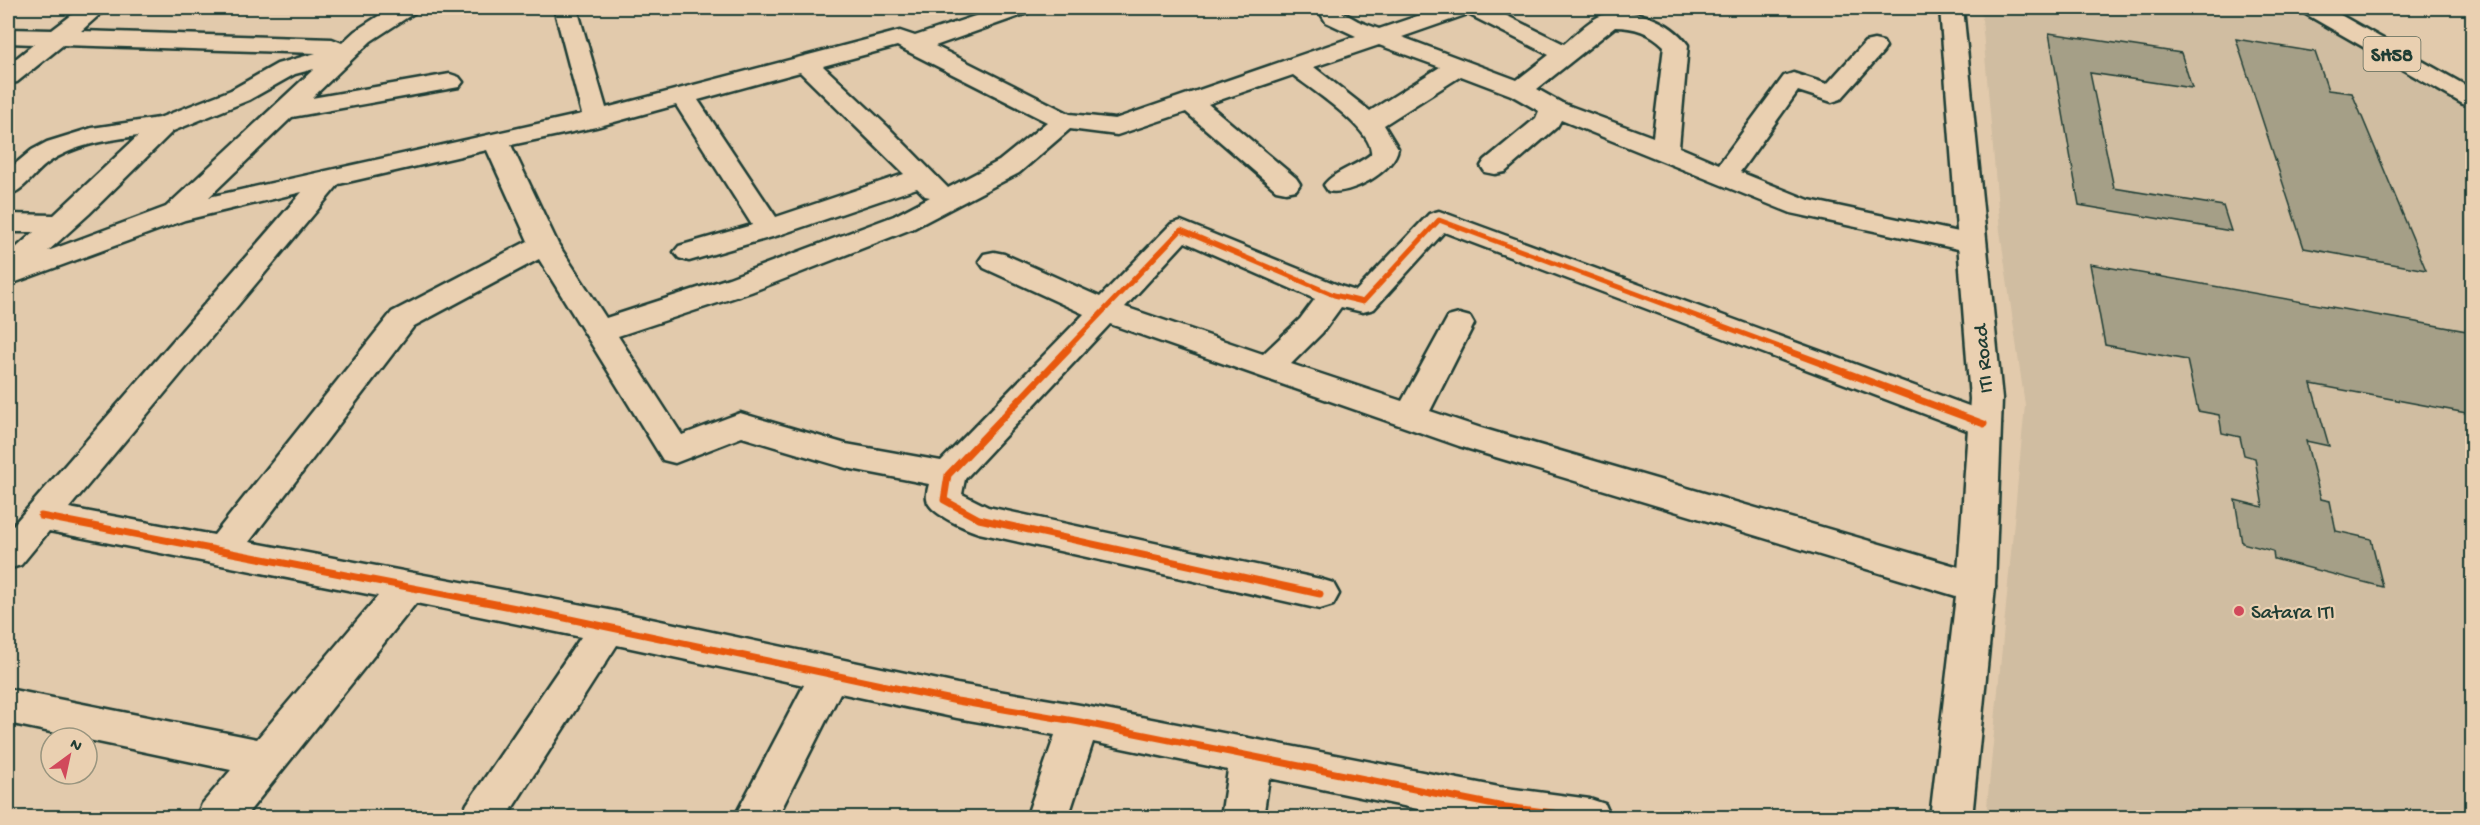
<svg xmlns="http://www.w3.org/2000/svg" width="2480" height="825" viewBox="0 0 2480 825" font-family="'Gochi Hand',sans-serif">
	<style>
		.built { fill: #d0bda1 }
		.building { fill: #a59f87; stroke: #1f3d34; stroke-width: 1.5 }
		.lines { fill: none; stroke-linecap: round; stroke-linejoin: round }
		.minor-casing { stroke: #1f3d34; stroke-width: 5 }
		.major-casing { stroke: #1f3d34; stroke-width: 5 }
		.minor { fill: #ead0b1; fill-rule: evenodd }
		.major { fill: #ead0b1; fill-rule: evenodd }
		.cycleway-far1-casing { stroke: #ead0b1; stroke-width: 8 }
		.cycleway-casing { stroke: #ead0b1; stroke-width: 10 }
		.cycleway-far1 { stroke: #e8590c; stroke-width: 5 }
		.cycleway { stroke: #e8590c; stroke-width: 7 }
		.poi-dot { fill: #d1495b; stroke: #ead0b1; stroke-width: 2 }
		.labels { text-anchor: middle; stroke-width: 4.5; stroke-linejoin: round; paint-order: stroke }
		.shield { fill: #ead0b1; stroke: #5c695a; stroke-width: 1.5 }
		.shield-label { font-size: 20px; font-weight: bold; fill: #1f3d34 }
		.street-label { font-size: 21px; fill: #1f3d34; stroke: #ead0b1 }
		.poi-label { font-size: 21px; fill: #1f3d34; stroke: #ead0b1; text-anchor: start }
	</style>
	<rect width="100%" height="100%" fill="#e2caac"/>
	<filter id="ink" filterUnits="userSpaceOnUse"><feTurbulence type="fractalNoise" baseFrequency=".0167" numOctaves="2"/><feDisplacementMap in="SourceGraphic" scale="12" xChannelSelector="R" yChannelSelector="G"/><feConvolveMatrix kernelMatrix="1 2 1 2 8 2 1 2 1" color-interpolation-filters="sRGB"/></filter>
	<g filter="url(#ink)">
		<polygon class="built" points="1981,8 2302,8 2472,110 2472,817 1986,817 2025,405 2000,231"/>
		<g class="building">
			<polygon points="2049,33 2181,53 2192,88 2090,73 2114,188 2223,206 2231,231 2079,205"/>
			<polygon points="2236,39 2315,52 2328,90 2352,93 2426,270 2304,248"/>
			<polygon points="2090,264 2472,332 2472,414 2311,384 2329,446 2306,441 2321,499 2330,501 2336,531 2371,539 2383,587 2274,559 2273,551 2242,543 2235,500 2263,507 2255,458 2244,455 2240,437 2222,433 2219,415 2198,411 2187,360 2105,345"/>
		</g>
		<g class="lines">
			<defs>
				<path id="minor" d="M81,8H107L81,31L332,39L342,43L355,31L391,8H418L414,13L371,41L312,98L450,74L459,77L463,82L459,87L292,117L209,197L582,114L554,8H577L606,108L900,31L915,36L999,8H1031L1028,13L935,46L1070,114L1115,119L1356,36L1326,22L1317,8H1339L1342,12L1358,21L1379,29L1441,8H1491L1564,44C1575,35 1586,23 1598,17C1627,3 1671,20 1688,45L1679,147L1719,164L1784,76L1793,73L1827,84L1865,42L1874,40L1883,42L1886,47L1883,52L1841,99L1832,102L1798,91L1740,172L1809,200L1982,237L1986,243L1982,249L1972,252L1791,213L1561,120L1557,127L1505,172L1495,174L1485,172L1481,166L1485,160L1536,118L1539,111L1511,95L1461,76L1384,125L1398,148C1395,171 1350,196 1328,191L1324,185C1334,171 1357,166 1371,154C1375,131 1311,89 1293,75L1208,104L1296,178L1300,184L1296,190L1286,192L1276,190L1186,112L1117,135L1070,129L1019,173L914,228L751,292L618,336L682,435L740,413L846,444L941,461L1084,314L984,268L979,261L984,254L994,252L1004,254L1100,297L1171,224L1181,221L1343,287L1356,291L1429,214L1439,211L1996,416L2001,424L1996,432L1984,436L1972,432L1444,232L1374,309L1363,312L1341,307L1322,333L1291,364L1402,401L1448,317L1459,314L1470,317L1474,324L1430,411L1481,428L1976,572L1989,577L1995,587L1989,597L1976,602L1459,446L1110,324L965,479L962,494L988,507L1320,579L1333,583L1339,594L1333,605L1320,609L979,533C966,529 928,513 927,499C926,495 928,488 929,484L846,468L742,437L675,463L663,460L539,259L414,326L249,542L609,610L957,684L1080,705L1499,787L1590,799L1605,804L1611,818H1461L1269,778L1263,818H1221L1228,770L1093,742L1068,818H1026L1055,735L957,718L840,693L777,818H734L804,685L617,645L506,818H461L467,804L581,637L416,603L244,818H196L202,804L231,770L8,723V689L257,739L378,596L49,531L21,565L8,569V531L302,192L185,220L8,285V255L34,232H8V214L54,215L138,136C107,140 73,145 48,163C34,173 24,191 8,195V170L32,150L47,142L92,128L159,118L231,90L277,64L316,53L63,45L17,82L8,84V65L34,44L8,43V29L52,30ZM1468,14L1549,55L1517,80L1402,37ZM1615,27C1634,27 1650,32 1664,46L1653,137L1562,103L1537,89ZM1379,45L1440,67L1370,111L1314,67ZM897,46L1047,122L999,161L948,188L887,126L823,66ZM314,69L166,207L48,251L89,214L173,131L249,100L295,74ZM800,72L904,174L776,217L698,100ZM676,105L752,225L679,246L674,252L679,258L689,261L779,235L917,188L925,196L930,197L894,216L729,278L606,318L558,244L511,145L596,127ZM487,150L528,241L392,312L214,535L69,508L339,184ZM1185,242L1315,299L1300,319L1263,354L1125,307Z"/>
				<g id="major">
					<polygon points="1940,8 1963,8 2002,399 1995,587 1972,818 1930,818 1957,587 1970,399"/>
					<polygon points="2300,8 2328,8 2472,89 2472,107 2463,104 2304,13"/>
				</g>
			</defs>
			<use href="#minor" class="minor-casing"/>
			<use href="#major" class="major-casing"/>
			<use href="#minor" class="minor"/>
			<use href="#major" class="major"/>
			<defs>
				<polyline id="cycleway-far1" points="1066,350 1181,230 1334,295 1363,302 1439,220 1787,350"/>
				<g id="cycleway">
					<polyline points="1068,349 948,475 944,500 979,519 1320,594"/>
					<polyline points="1783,349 1984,424"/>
					<polyline points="41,516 532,611 957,701 1080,722 1499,806 1590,818"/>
				</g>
			</defs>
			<use href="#cycleway-far1" class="cycleway-far1-casing"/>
			<use href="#cycleway" class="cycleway-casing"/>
			<use href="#cycleway-far1" class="cycleway-far1"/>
			<use href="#cycleway" class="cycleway"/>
		</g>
	</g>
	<circle class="poi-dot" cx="2239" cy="611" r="6"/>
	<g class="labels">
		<rect class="shield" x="2363.5" y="37" width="57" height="34" rx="4.5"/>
		<g class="shield-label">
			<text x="2392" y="61">SH58</text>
		</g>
		<g class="street-label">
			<text transform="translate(1982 359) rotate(-95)" y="7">ITI Road</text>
		</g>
		<g class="poi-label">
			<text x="2251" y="618">Satara ITI</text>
		</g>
	</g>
	<rect width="2480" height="825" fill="none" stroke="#ead0b1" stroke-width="30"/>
	<rect x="15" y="15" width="2450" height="795" fill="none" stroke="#1f3d34" stroke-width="2" filter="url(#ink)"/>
	<g transform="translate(69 756) rotate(33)"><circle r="28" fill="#ead0b1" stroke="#99957f" stroke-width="1.5"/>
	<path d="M0-4.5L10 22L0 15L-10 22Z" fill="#d1495b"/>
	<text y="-9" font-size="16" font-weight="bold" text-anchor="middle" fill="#1f3d34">N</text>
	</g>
</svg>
